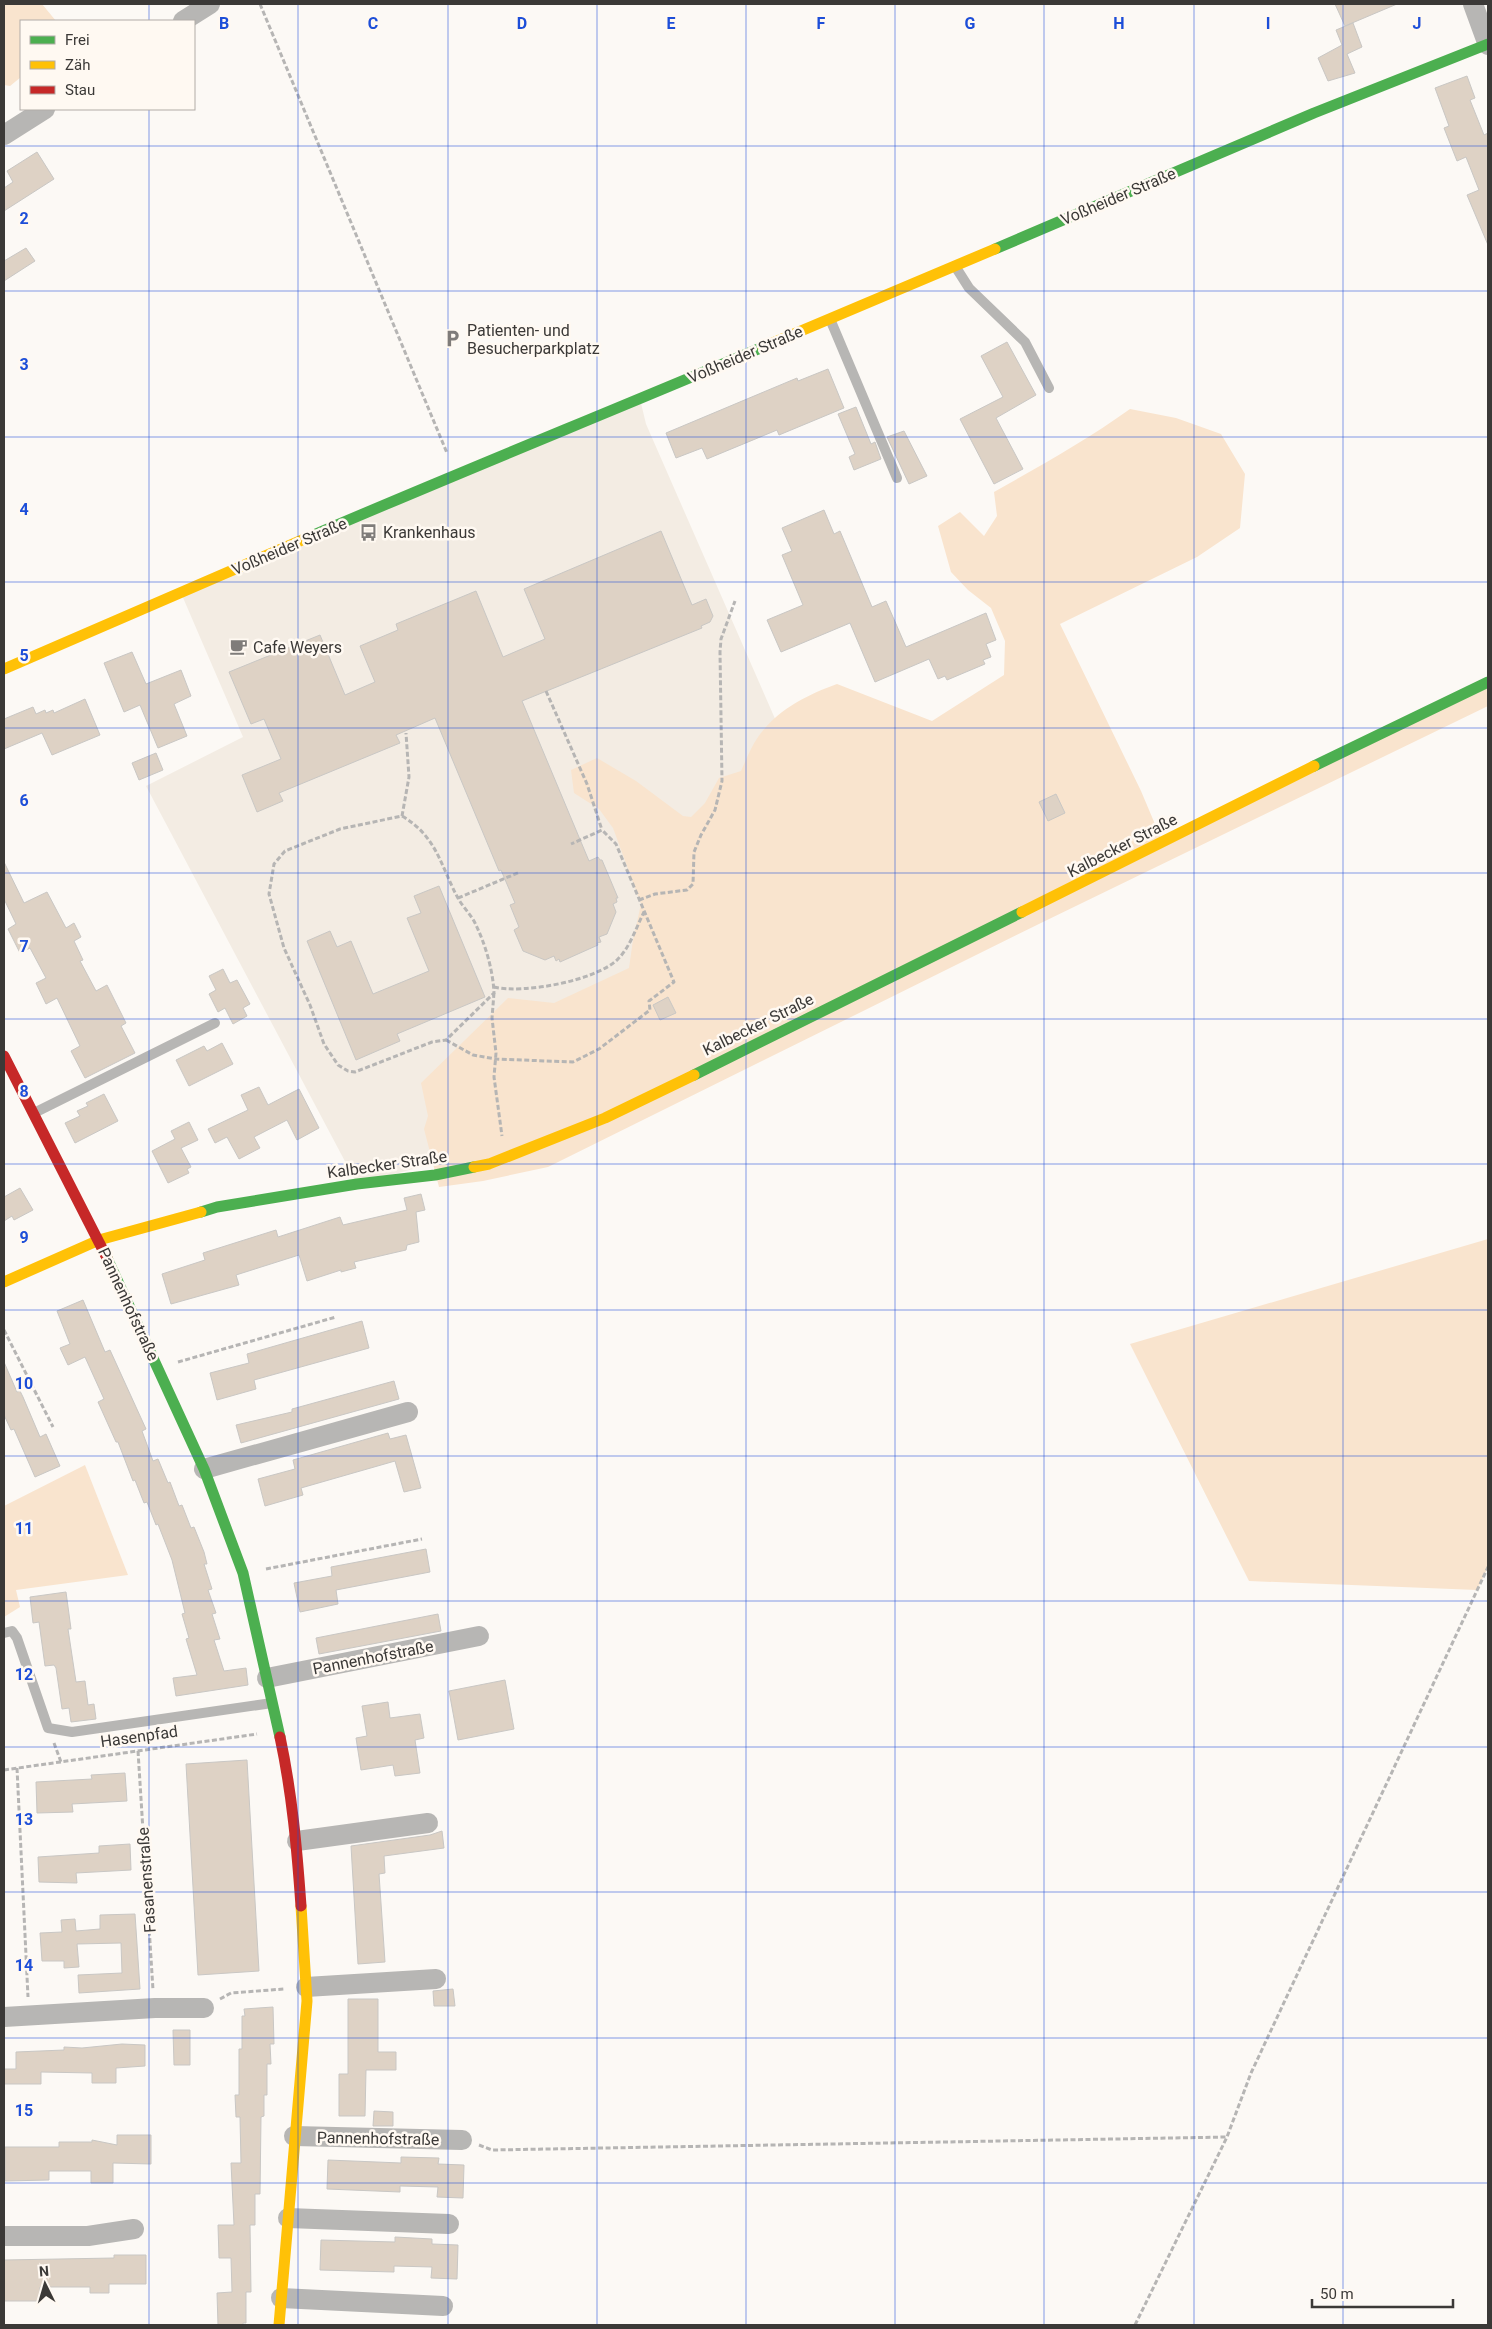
<svg xmlns="http://www.w3.org/2000/svg" width="1492" height="2329" viewBox="0 0 1492 2329" font-family="Roboto,sans-serif">
	<style>
		.built { fill: #f3ece3 }
		.green { fill: #f9e4ce }
		.building { fill: #ded2c5; stroke: #c9c7c4 }
		.lines { fill: none; stroke-linecap: round; stroke-linejoin: round }
		.path { stroke: #b6b5b4; stroke-width: 3; stroke-dasharray: 5 2.5; stroke-linecap: butt }
		.lane { stroke: #b7b6b4; stroke-width: 10 }
		.street { stroke: #b7b6b4; stroke-width: 20 }
		.fast { stroke: #4caf50; stroke-width: 11 }
		.slow { stroke: #ffc107; stroke-width: 11 }
		.jam { stroke: #c62828; stroke-width: 11 }
		.grid { fill: none; stroke: #1d4ed8; stroke-width: 1; stroke-opacity: 0.55 }
		.labels { text-anchor: middle; stroke-width: 5; stroke-linejoin: round; paint-order: stroke }
		.street-label { font-size: 16px; fill: #3b3937; stroke: #fff9f2 }
		.poi-label { font-size: 16px; fill: #3b3937; stroke: #fff9f2; text-anchor: start }
		.grid-label { font-size: 16px; text-anchor: middle; font-weight: bold; fill: #1d4ed8; stroke: #fff9f2; stroke-width: 5; stroke-linejoin: round; paint-order: stroke }
	</style>
	<rect width="100%" height="100%" fill="#fcf9f5"/>
	<polygon class="built" points="640,399 646,424 889,979 605,1118 357,1184 146,786 243,737 181,593"/>
	<g class="green">
		<polygon points="4,4 42,4 56,21 21,21 21,77 10,86 4,85"/>
		<path d="M1130,409L1176,418L1221,434L1245,474L1240,528L1197,557L1060,624L1141,791L1163,843L1488,682V706L1043,922L548,1167L483,1181L439,1187L424,1129L428,1116L421,1083L508,998L554,1003L629,968L633,940L641,904L613,828L599,809L574,793L571,770L597,758L636,781L683,816L691,817L705,803L719,778L741,771C746,760 751,747 758,737C778,709 807,695 837,684L932,721L1004,675L1005,641L991,608L968,590L951,572L938,526L960,512L984,536L997,516L994,492C1040,466 1087,440 1130,409Z"/>
		<polygon points="1488,1239 1488,1567 1477,1590 1249,1581 1130,1344"/>
		<polygon points="85,1465 128,1575 16,1590 20,1607 4,1617 4,1506"/>
	</g>
	<g class="building">
		<polygon points="1335,4 1397,4 1345,26"/>
		<polygon points="1353,23 1362,47 1347,54 1355,73 1328,81 1318,58 1342,45 1336,30"/>
		<polygon points="1467,76 1475,98 1470,100 1484,135 1488,133 1488,245 1467,195 1479,190 1466,157 1457,161 1444,128 1449,126 1435,88"/>
		<polygon points="37,152 54,179 4,211 4,188 13,182 7,171"/>
		<polygon points="26,248 35,261 4,281 4,261"/>
		<polygon points="1007,342 1036,395 996,418 1023,469 994,484 960,419 1003,397 981,356"/>
		<polygon points="828,369 844,408 779,435 777,430 707,459 702,448 676,458 666,433 797,378 798,381"/>
		<polygon points="856,407 871,444 875,442 881,459 854,470 849,457 855,454 838,414"/>
		<polygon points="904,431 927,476 909,484 887,437"/>
		<polygon points="824,510 834,534 840,531 872,607 886,601 906,647 986,613 996,640 986,644 991,657 983,660 985,664 947,680 945,676 938,679 929,659 875,682 850,623 781,652 767,620 803,605 782,555 792,551 782,528"/>
		<polygon points="661,531 692,605 706,599 713,616 710,622 701,626 702,628 522,701 589,861 598,857 600,860 602,860 618,898 616,898 617,902 613,904 616,912 607,934 599,937 601,942 597,943 598,945 560,962 559,959 556,961 554,956 545,960 523,951 514,930 519,927 510,905 515,903 501,870 499,871 435,718 396,735 400,743 279,793 283,801 257,812 242,775 281,759 264,719 251,724 229,672 320,635 345,695 375,682 360,646 398,630 396,624 476,591 503,657 545,639 524,589"/>
		<polygon points="132,652 146,684 181,670 191,696 174,704 187,736 158,748 140,705 124,712 104,663"/>
		<polygon points="85,699 100,735 52,755 42,733 4,749 4,719 33,707 36,714 45,710 46,713 53,710 54,713"/>
		<polygon points="156,753 163,770 139,780 132,763"/>
		<polygon points="1056,794 1065,813 1048,821 1039,802"/>
		<polygon points="4,862 24,903 47,892 66,928 74,923 81,937 74,941 83,960 80,961 96,991 107,985 126,1023 121,1026 135,1053 85,1078 71,1051 80,1046 57,998 46,1004 36,983 46,978 30,948 20,953 8,929 16,924 4,899"/>
		<polygon points="439,886 485,997 397,1034 400,1041 356,1060 307,941 330,931 337,947 351,941 373,994 429,971 407,918 421,913 414,896"/>
		<polygon points="223,969 230,983 237,980 250,1004 243,1008 247,1016 233,1024 225,1008 218,1012 209,994 216,990 209,976"/>
		<polygon points="668,997 676,1013 660,1020 653,1005"/>
		<polygon points="222,1043 233,1064 189,1086 176,1060 204,1046 207,1051"/>
		<polygon points="259,1087 268,1105 299,1089 319,1128 297,1140 287,1120 254,1137 260,1148 239,1159 227,1137 215,1143 208,1129 248,1110 241,1095"/>
		<polygon points="104,1094 118,1121 75,1143 65,1123 80,1116 77,1111 88,1106 86,1103"/>
		<polygon points="189,1122 198,1140 181,1148 191,1167 187,1169 189,1173 168,1183 152,1151 175,1139 171,1131"/>
		<polygon points="20,1188 33,1210 14,1220 12,1216 4,1221 4,1197"/>
		<polygon points="421,1194 425,1210 416,1212 419,1242 407,1245 406,1250 354,1262 356,1268 341,1272 341,1270 307,1281 299,1255 236,1275 239,1285 171,1304 162,1274 205,1260 203,1253 276,1230 278,1237 340,1217 343,1225 407,1210 404,1198"/>
		<polygon points="83,1300 105,1352 110,1350 146,1429 142,1431 153,1461 158,1459 168,1483 170,1482 179,1506 182,1505 191,1528 194,1527 204,1552 207,1564 204,1564 212,1589 208,1590 216,1613 212,1614 220,1639 214,1640 224,1671 246,1668 248,1685 176,1696 173,1678 197,1675 186,1639 189,1638 182,1614 185,1613 172,1560 158,1524 156,1525 147,1502 144,1503 135,1480 133,1481 118,1442 116,1442 98,1402 104,1399 85,1357 68,1365 60,1348 70,1344 57,1311"/>
		<polygon points="362,1321 369,1348 254,1380 256,1389 217,1400 210,1373 249,1363 247,1354"/>
		<polygon points="4,1362 17,1392 20,1391 23,1397 40,1437 46,1434 60,1466 35,1477 14,1429 11,1430 4,1415"/>
		<polygon points="394,1381 399,1399 241,1443 236,1425 292,1412 292,1409"/>
		<polygon points="388,1433 390,1439 406,1435 421,1488 404,1492 395,1461 301,1488 303,1495 265,1506 258,1479 295,1469 293,1460"/>
		<polygon points="426,1549 430,1572 336,1590 338,1604 300,1612 294,1583 332,1576 331,1567"/>
		<polygon points="66,1592 71,1629 68,1629 76,1682 85,1681 88,1705 94,1704 96,1719 71,1722 69,1708 62,1709 56,1668 54,1665 45,1666 39,1622 33,1623 30,1597"/>
		<polygon points="438,1614 441,1631 319,1654 316,1638"/>
		<polygon points="505,1680 514,1729 458,1740 449,1691"/>
		<polygon points="388,1702 390,1718 420,1714 424,1738 415,1740 420,1773 395,1776 393,1765 361,1770 356,1738 367,1736 362,1706"/>
		<polygon points="247,1760 259,1971 198,1975 186,1764"/>
		<polygon points="125,1773 127,1801 72,1804 73,1812 37,1813 36,1782 92,1779 91,1775"/>
		<polygon points="442,1831 444,1848 384,1856 385,1873 379,1874 385,1962 358,1964 351,1846 430,1835"/>
		<polygon points="130,1844 131,1870 76,1873 77,1883 39,1882 38,1857 99,1853 99,1846"/>
		<polygon points="135,1914 140,1989 79,1993 78,1975 122,1973 121,1943 77,1944 79,1967 64,1968 64,1961 42,1961 40,1933 62,1932 61,1920 75,1919 76,1931 100,1929 100,1915"/>
		<polygon points="453,1989 455,2006 434,2006 433,1991"/>
		<polygon points="348,1999 378,1999 378,2052 396,2052 396,2070 366,2070 365,2116 339,2116 339,2074 348,2074"/>
		<polygon points="273,2007 274,2044 270,2044 271,2064 267,2064 267,2095 264,2095 264,2116 261,2117 260,2194 255,2194 255,2225 250,2225 251,2292 246,2292 246,2323 243,2323 243,2325 218,2325 217,2293 232,2292 231,2258 219,2258 218,2225 234,2225 231,2163 241,2163 240,2117 236,2117 235,2095 239,2095 239,2049 242,2049 242,2016 245,2016 244,2009"/>
		<polygon points="173,2030 190,2030 190,2065 174,2065"/>
		<polygon points="122,2044 145,2045 145,2066 116,2068 116,2083 92,2083 92,2073 41,2072 41,2084 4,2084 4,2069 16,2069 16,2052 64,2050 64,2047 82,2048"/>
		<polygon points="374,2111 393,2112 393,2126 373,2126"/>
		<polygon points="117,2135 151,2135 151,2164 113,2163 113,2183 91,2183 91,2171 49,2171 49,2180 5,2181 5,2147 59,2147 59,2142 92,2142 92,2140 117,2145"/>
		<polygon points="401,2157 439,2158 438,2164 464,2165 463,2198 437,2197 438,2187 400,2186 400,2192 327,2189 328,2160 401,2163"/>
		<polygon points="395,2237 432,2239 432,2244 458,2245 457,2279 431,2278 432,2267 394,2266 394,2272 320,2270 321,2240 395,2242"/>
		<polygon points="114,2255 146,2255 146,2284 109,2284 109,2293 90,2293 90,2287 40,2287 40,2301 4,2301 4,2260 114,2258"/>
	</g>
	<g class="lines">
		<g class="path">
			<polyline points="260,4 447,453"/>
			<polyline points="546,691 587,784 602,830"/>
			<path d="M402,816C438,837 441,868 459,900C464,908 471,915 475,923C485,943 493,970 494,993L446,1040L432,1042L355,1072L348,1071L338,1065L324,1044L310,1005L284,948L269,894L274,864L285,851L340,829L402,816L409,777L406,733"/>
			<polyline points="458,898 520,872"/>
			<polyline points="639,900 655,894 687,890 693,884 694,852 701,835 715,810 722,781 720,652 721,639 735,601"/>
			<path d="M494,987C523,994 596,981 618,959C630,947 636,928 644,912"/>
			<polyline points="494,993 492,1018 496,1053 494,1077 502,1136"/>
			<polyline points="446,1040 473,1055 496,1059 573,1062 599,1049 650,1010 649,1001 674,982 616,844 602,830 571,844"/>
			<polyline points="4,1330 53,1427"/>
			<polyline points="178,1362 336,1317"/>
			<polyline points="266,1569 422,1539"/>
			<polyline points="54,1743 61,1762"/>
			<polyline points="138,1751 153,1990"/>
			<polyline points="17,1768 28,1997"/>
			<polyline points="4,1770 257,1734"/>
			<polyline points="220,1999 231,1993 284,1989"/>
			<polyline points="479,2145 492,2150 1227,2137"/>
			<polyline points="1135,2325 1227,2137 1251,2073 1488,1567"/>
		</g>
		<g class="lane">
			<polyline points="955,266 969,288 1025,342 1049,388"/>
			<polyline points="830,319 897,478"/>
			<polyline points="34,1113 215,1023"/>
			<polyline points="4,1633 12,1631 17,1638 48,1728 72,1732 272,1703"/>
		</g>
		<g class="street">
			<polyline points="1473,4 1488,45"/>
			<polyline points="183,21 210,4"/>
			<polyline points="4,135 45,109"/>
			<polyline points="204,1469 408,1412"/>
			<polyline points="267,1678 479,1636"/>
			<polyline points="297,1841 428,1823"/>
			<polyline points="306,1987 436,1979"/>
			<polyline points="4,2017 155,2008 204,2008"/>
			<polyline points="294,2136 462,2140"/>
			<polyline points="288,2218 449,2224"/>
			<polyline points="4,2236 88,2236 134,2229"/>
			<polyline points="281,2298 443,2306"/>
		</g>
		<g class="fast">
			<polyline points="995,249 1314,113 1488,44"/>
			<path d="M309,537C460,472 612,411 763,347"/>
			<polyline points="1314,766 1488,682"/>
			<polyline points="694,1075 1022,912"/>
			<polyline points="201,1212 217,1207 357,1184 435,1175 474,1167"/>
			<polyline points="107,1258 204,1469 243,1573 280,1737"/>
		</g>
		<g class="slow">
			<polyline points="763,347 995,249"/>
			<polyline points="4,669 309,537"/>
			<polyline points="1022,912 1314,766"/>
			<polyline points="474,1167 489,1164 605,1118 694,1075"/>
			<polyline points="4,1282 99,1240 201,1212"/>
			<polyline points="279,2325 307,2001 301,1906"/>
		</g>
		<g class="jam">
			<polyline points="4,1056 107,1258"/>
			<path d="M280,1737C292,1793 297,1849 301,1906"/>
		</g>
	</g>
	<path class="grid" d="M149,4V21M298,4V2325M448,4V2325M597,4V2325M746,4V2325M895,4V2325M1044,4V2325M1194,4V2325M1343,4V2325M149,109V2325M4,146H1488M4,291H1488M4,437H1488M4,582H1488M4,728H1488M4,873H1488M4,1019H1488M4,1164H1488M4,1310H1488M4,1456H1488M4,1601H1488M4,1747H1488M4,1892H1488M4,2038H1488M4,2183H1488"/>
	<defs>
		<symbol id="parking-bare" viewBox="-9 -9 18 18"><path d="M-3.5-5.5H1a3.5 3.5 0 0 1 0 7H-1V5.5H-3.5ZM-1-3.4V-.6H.8a1.4 1.4 0 0 0 0-2.8Z" fill="#7f7c7a" stroke="#fff9f2" stroke-width="2.5" paint-order="stroke"/></symbol>
		<symbol id="bus-bare" viewBox="-9 -9 18 18"><path d="M-5-6H5V4H4V6H2V4H-2V6H-4V4H-5ZM-3.5-4V0h7V-4ZM-3.5 1.2v1.5H-2V1.2ZM2 1.2v1.5H3.5V1.2Z" fill="#7f7c7a" stroke="#fff9f2" stroke-width="2.5" paint-order="stroke"/></symbol>
		<symbol id="cafe-bare" viewBox="-9 -9 18 18"><path d="M-5.5-4.5H6V0H3Q3 3.5 0 3.5H-2.5Q-5.5 3.5-5.5 0ZM3-3.2v2h1.7v-2ZM-6 4.5H4V6H-6Z" fill="#7f7c7a" stroke="#fff9f2" stroke-width="2.5" paint-order="stroke"/></symbol>
	</defs>
	<g fill-rule="evenodd">
		<use href="#parking-bare" x="440" y="326" width="25" height="25"/>
		<use href="#bus-bare" x="356" y="520" width="25" height="25"/>
		<use href="#cafe-bare" x="226" y="634" width="25" height="25"/>
	</g>
	<g class="labels">
		<g class="street-label">
			<text transform="translate(1118 196) rotate(-23)" y="6">Voßheider Straße</text>
			<text transform="translate(745 354) rotate(-23)" y="6">Voßheider Straße</text>
			<text transform="translate(289 546) rotate(-23)" y="6">Voßheider Straße</text>
			<text transform="translate(1122 845) rotate(-27)" y="6">Kalbecker Straße</text>
			<text transform="translate(758 1024) rotate(-26)" y="6">Kalbecker Straße</text>
			<text transform="translate(387 1164) rotate(-8)" y="6">Kalbecker Straße</text>
			<text transform="translate(129 1304) rotate(65)" y="6">Pannenhofstraße</text>
			<text transform="translate(373 1657) rotate(-11)" y="6">Pannenhofstraße</text>
			<text transform="translate(139 1736) rotate(-8)" y="6">Hasenpfad</text>
			<text transform="translate(146 1880) rotate(-94)" y="6">Fasanenstraße</text>
			<text transform="translate(378 2138) rotate(1)" y="6">Pannenhofstraße</text>
		</g>
		<g class="poi-label">
			<text x="467" y="336">Patienten- und<tspan x="467" dy="18">Besucherparkplatz</tspan></text>
			<text x="383" y="538">Krankenhaus</text>
			<text x="253" y="653">Cafe Weyers</text>
		</g>
	</g>
	<g class="grid-label">
		<text x="224" y="29">B</text>
		<text x="373" y="29">C</text>
		<text x="522" y="29">D</text>
		<text x="671" y="29">E</text>
		<text x="821" y="29">F</text>
		<text x="970" y="29">G</text>
		<text x="1119" y="29">H</text>
		<text x="1268" y="29">I</text>
		<text x="1417" y="29">J</text>
		<text x="24" y="224">2</text>
		<text x="24" y="370">3</text>
		<text x="24" y="515">4</text>
		<text x="24" y="661">5</text>
		<text x="24" y="806">6</text>
		<text x="24" y="952">7</text>
		<text x="24" y="1097">8</text>
		<text x="24" y="1243">9</text>
		<text x="24" y="1389">10</text>
		<text x="24" y="1534">11</text>
		<text x="24" y="1680">12</text>
		<text x="24" y="1825">13</text>
		<text x="24" y="1971">14</text>
		<text x="24" y="2116">15</text>
	</g>
	<rect width="1492" height="2329" fill="none" stroke="#3b3937" stroke-width="10"/>
	<rect x="20" y="20" width="175" height="90" fill="#fff9f2" stroke="#b1aca7"/>
	<rect x="30" y="36" width="25" height="8" fill="#4caf50" stroke="#b1aca7"/>
	<text x="65" y="45" font-size="15" fill="#3b3937">Frei</text>
	<rect x="30" y="61" width="25" height="8" fill="#ffc107" stroke="#b1aca7"/>
	<text x="65" y="70" font-size="15" fill="#3b3937">Zäh</text>
	<rect x="30" y="86" width="25" height="8" fill="#c62828" stroke="#b1aca7"/>
	<text x="65" y="95" font-size="15" fill="#3b3937">Stau</text>
	<g transform="translate(45 2284) rotate(355)" stroke="#fff9f2" stroke-width="4" paint-order="stroke">
	<path d="M0-4L9 19L0 12L-9 19Z" fill="#3b3937"/>
	<text y="-8" font-size="14" font-weight="bold" text-anchor="middle" fill="#3b3937">N</text>
	</g>
	<path d="M1312 2299v8h141v-8" fill="none" stroke="#3b3937" stroke-width="2.5"/>
	<text x="1320" y="2299" font-size="15" fill="#3b3937" stroke="#fff9f2" stroke-width="4" paint-order="stroke">50 m</text>
</svg>
